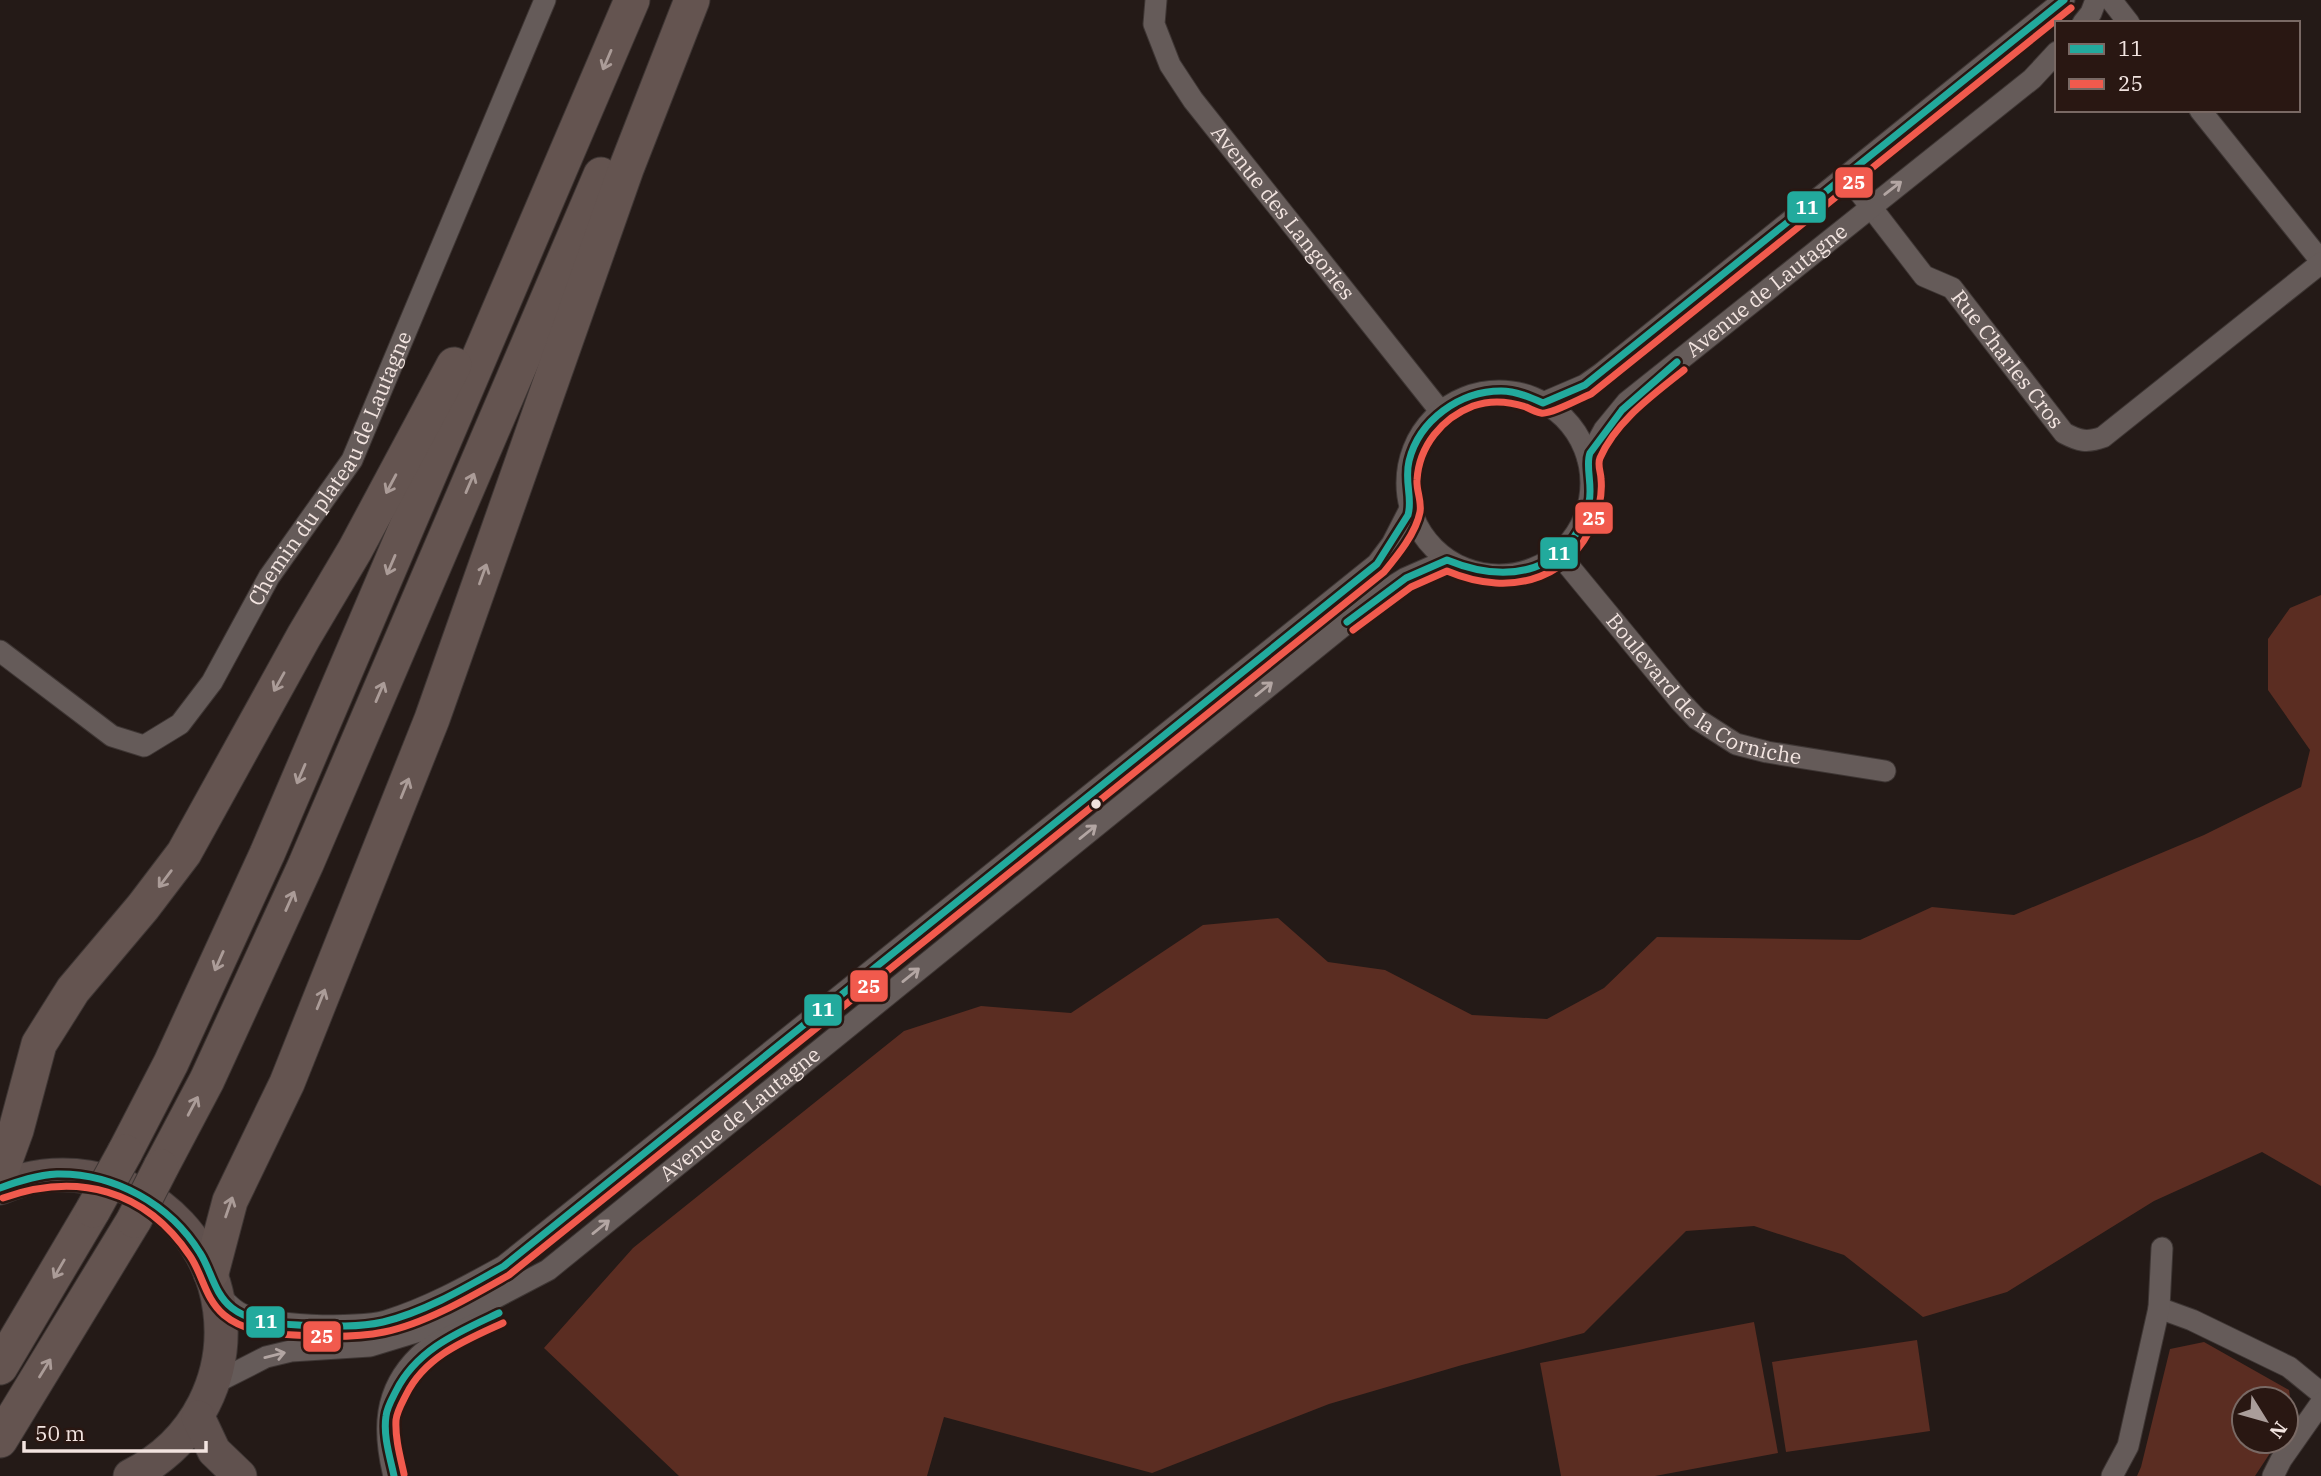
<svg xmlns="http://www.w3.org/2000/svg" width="2321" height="1476" viewBox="0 0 2321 1476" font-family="'IBM Plex Serif',serif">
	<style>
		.green { fill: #5b2d22 }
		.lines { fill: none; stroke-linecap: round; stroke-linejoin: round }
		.minor-casing { stroke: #3e3634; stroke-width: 23 }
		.primary-casing { stroke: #3e3634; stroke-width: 35 }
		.trunk-casing { stroke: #3e3634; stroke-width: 37 }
		.minor { stroke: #655b59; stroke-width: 21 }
		.primary { stroke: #60514e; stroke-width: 33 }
		.trunk { stroke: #645450; stroke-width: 35 }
		.trunk-bridge-casing { stroke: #3e3634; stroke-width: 37; stroke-linecap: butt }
		.trunk-bridge { stroke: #645450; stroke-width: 35 }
		.bus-1-casing { stroke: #291712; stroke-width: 12 }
		.bus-2-casing { stroke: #291712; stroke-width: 12 }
		.bus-1 { stroke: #22aa9d; stroke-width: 7 }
		.bus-2 { stroke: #f15a4d; stroke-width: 7 }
		.oneway { stroke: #ab9c98 }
		.oneway2 { stroke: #b3a6a3 }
		.bus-dot { fill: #f2e4e0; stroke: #291712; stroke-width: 2.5 }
		.labels { text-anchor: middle; stroke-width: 5; stroke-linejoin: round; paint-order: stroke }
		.street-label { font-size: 21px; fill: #f2e4e0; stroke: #291712 }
		.line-badge { stroke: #291712; stroke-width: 2.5 }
		.badge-label { font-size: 19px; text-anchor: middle; font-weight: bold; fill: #fff }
	</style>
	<rect width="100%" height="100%" fill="#241a17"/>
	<g class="green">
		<polygon points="2321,595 2321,1186 2262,1152 2154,1201 2007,1292 1923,1317 1844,1255 1754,1226 1686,1231 1584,1333 1462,1365 1329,1404 1152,1473 944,1417 927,1476 679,1476 544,1348 633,1248 904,1031 981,1006 1071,1013 1203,925 1278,918 1328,962 1385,970 1472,1015 1547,1019 1604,988 1657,937 1860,940 1932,907 2014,915 2204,835 2301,787 2310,750 2268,690 2268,639 2290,608"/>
		<polygon points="1754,1322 1778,1453 1655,1476 1561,1476 1540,1363"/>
		<polygon points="1917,1340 1930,1431 1786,1452 1772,1362"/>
		<polygon points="2204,1342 2289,1390 2293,1417 2286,1428 2286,1399 2244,1399 2244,1441 2278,1441 2255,1476 2137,1476 2141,1467 2170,1349"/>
	</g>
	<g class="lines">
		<defs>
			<g id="minor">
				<path id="s1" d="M1156,0L1154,24L1170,65L1193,100L1441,412"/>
				<polyline points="2111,0 2129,23"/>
				<polyline points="2083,23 2091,13 2096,0"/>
				<polyline points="2200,110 2321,261"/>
				<path id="s2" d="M1847,176L1924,276L1952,288L2064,433C2079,441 2087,443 2103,437L2321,263"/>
				<circle cx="1499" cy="483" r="92"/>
				<polyline points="1543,403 1585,385 1602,373 2064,0"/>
				<path id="s3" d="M1588,459L1604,430L1627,402L2032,79L2057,52"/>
				<path id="s4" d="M1558,553L1680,701L1697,719L1736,744L1767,752L1885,771"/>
				<path id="s5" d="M0,651L112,736L144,746L180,724L212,682L269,577L352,460L545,0"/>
				<path d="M218,1294C224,1300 230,1307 238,1312C262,1327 359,1329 386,1321C428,1308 466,1287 504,1266L1377,564L1392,544L1410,509"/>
				<polyline points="2159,1308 2192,1320 2289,1367 2321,1393"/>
				<path id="s6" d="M213,1384L266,1357L291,1351L370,1346L449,1322L548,1270L1390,588L1406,578L1447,560"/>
				<path d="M394,1476C383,1431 383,1391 419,1356C434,1342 457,1334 475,1324"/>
				<polyline points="2112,1476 2128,1446 2159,1308 2162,1248"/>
				<polyline points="2273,1476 2281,1460 2321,1403"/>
			</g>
			<g id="primary">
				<path d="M0,1188C27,1176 59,1172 88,1177C244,1202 269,1407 130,1476"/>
				<polyline points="198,1417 214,1451 240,1476"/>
			</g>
			<g id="trunk">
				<polyline points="125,1152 171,1063 267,854 632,0"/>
				<polyline points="161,1167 207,1080 306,864 601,175"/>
				<polyline points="0,1174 16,1130 39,1044 73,990 143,907 184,853 304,636 355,550 454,365"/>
				<polyline points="211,1273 230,1201 287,1083 432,719 626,169 692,0"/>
				<polyline points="0,1367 93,1210"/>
				<polyline points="0,1440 134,1220"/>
			</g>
		</defs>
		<use href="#minor" class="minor-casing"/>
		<use href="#primary" class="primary-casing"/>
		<use href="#trunk" class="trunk-casing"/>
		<use href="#minor" class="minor"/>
		<use href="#primary" class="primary"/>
		<use href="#trunk" class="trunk"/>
		<defs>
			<g id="trunk-bridge">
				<polyline points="93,1210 125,1152"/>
				<polyline points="134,1220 161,1167"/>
			</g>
		</defs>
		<use href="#trunk-bridge" class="trunk-bridge-casing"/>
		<use href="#trunk-bridge" class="trunk-bridge"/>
		<defs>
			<g id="bus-1">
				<path d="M1347,622L1406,578L1447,560C1508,585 1571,574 1589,502C1593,486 1585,465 1590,453L1622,410L1677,362"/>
				<path d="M0,1188C19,1181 37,1175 57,1174C114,1173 170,1204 200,1253C211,1270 214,1294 232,1308C250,1322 276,1324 298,1325C326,1326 356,1328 383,1322C425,1312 467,1287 504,1266L1377,564L1408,515C1413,498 1404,482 1409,461C1419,420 1460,391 1501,391C1516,391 1530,397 1543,403L1585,385L2064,0"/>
				<path d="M394,1476C390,1457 383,1436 386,1416C387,1407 392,1399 396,1391C417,1349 459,1332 499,1313"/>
			</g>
			<g id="bus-2">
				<path d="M1353,630L1411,587L1447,571C1513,599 1579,579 1599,506C1601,497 1602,488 1601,479C1601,472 1597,465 1600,458C1616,421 1653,395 1684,370"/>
				<path d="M3,1198C77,1172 145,1189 190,1256C203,1275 205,1299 224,1315C243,1331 270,1334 294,1335C323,1337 355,1338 384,1332C425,1324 472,1296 509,1275L1384,572C1398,555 1416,533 1420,512C1422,501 1416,490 1417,480C1419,446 1442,418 1473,406C1490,400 1508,401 1526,407C1530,409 1536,412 1541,413C1550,415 1581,398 1591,394L2071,8"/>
				<path d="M404,1474C400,1456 395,1438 396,1420C397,1411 402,1403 406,1395C425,1356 466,1340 503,1323"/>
			</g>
		</defs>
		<use href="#bus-1" class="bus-1-casing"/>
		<use href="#bus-2" class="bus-2-casing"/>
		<use href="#bus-1" class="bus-1"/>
		<use href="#bus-2" class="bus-2"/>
	</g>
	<defs><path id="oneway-shaft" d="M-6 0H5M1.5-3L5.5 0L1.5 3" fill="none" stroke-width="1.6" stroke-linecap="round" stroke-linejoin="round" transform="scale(1.75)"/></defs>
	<g class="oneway">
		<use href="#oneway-shaft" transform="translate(607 60) rotate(113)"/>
		<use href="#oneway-shaft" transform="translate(470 483) rotate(-67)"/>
		<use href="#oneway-shaft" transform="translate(391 484) rotate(118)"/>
		<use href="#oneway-shaft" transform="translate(391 565) rotate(113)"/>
		<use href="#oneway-shaft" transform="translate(483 574) rotate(-70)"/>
		<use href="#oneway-shaft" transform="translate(279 682) rotate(119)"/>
		<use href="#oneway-shaft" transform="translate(380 692) rotate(-67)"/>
		<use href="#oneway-shaft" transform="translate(301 774) rotate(113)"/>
		<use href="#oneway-shaft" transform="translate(405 788) rotate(-68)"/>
		<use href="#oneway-shaft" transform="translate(165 879) rotate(127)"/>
		<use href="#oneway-shaft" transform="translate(290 901) rotate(-66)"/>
		<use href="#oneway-shaft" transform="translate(219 961) rotate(114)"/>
		<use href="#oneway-shaft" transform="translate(321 999) rotate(-68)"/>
		<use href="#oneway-shaft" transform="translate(193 1106) rotate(-62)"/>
		<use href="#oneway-shaft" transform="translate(229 1207) rotate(-71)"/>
		<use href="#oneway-shaft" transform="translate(59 1269) rotate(120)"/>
		<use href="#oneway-shaft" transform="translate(45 1368) rotate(-58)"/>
	</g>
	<g class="oneway2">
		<use href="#oneway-shaft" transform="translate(1893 188) rotate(-38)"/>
		<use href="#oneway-shaft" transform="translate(1264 689) rotate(-39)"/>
		<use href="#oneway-shaft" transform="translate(1088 832) rotate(-39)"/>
		<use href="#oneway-shaft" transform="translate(911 975) rotate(-39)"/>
		<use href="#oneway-shaft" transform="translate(601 1227) rotate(-39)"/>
		<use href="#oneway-shaft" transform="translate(275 1355) rotate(-14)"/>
	</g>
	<circle class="bus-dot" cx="1096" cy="804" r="6"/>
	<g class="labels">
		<g class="street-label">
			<text dy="7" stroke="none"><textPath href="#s1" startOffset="254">Avenue des Langories</textPath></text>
			<text dy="7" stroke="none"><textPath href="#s3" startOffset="248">Avenue de Lautagne</textPath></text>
			<text dy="7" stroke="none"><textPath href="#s2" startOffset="247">Rue Charles Cros</textPath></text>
			<text dy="7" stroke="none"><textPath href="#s5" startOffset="514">Chemin du plateau de Lautagne</textPath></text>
			<text dy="7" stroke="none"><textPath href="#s4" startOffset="206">Boulevard de la Corniche</textPath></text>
			<text dy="7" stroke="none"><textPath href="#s6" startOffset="606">Avenue de Lautagne</textPath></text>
		</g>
	</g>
	<g class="line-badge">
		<rect x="1834" y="166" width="40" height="33" rx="7" fill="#f15a4d"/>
		<rect x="1786" y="190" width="41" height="34" rx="7" fill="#22aa9d"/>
		<rect x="1574" y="501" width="40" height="34" rx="7" fill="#f15a4d"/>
		<rect x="1539" y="536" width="40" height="34" rx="7" fill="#22aa9d"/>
		<rect x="849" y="969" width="40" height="34" rx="7" fill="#f15a4d"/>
		<rect x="803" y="993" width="40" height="34" rx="7" fill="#22aa9d"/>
		<rect x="245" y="1305" width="41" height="34" rx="7" fill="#22aa9d"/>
		<rect x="302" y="1320" width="40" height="33" rx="7" fill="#f15a4d"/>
	</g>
	<g class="badge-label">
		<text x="1854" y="189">25</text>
		<text x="1807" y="214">11</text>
		<text x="1594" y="525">25</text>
		<text x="1559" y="560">11</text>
		<text x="869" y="993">25</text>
		<text x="823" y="1016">11</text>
		<text x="266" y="1328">11</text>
		<text x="322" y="1343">25</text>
	</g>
	<rect x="2055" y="21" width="245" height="91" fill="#291712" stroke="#796964" stroke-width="2"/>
	<rect x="2069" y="44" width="35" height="10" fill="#22aa9d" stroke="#796964" stroke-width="2"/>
	<text x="2118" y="56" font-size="21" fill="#f2e4e0">11</text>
	<rect x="2069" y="79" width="35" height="10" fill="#f15a4d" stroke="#796964" stroke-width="2"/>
	<text x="2118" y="91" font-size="21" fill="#f2e4e0">25</text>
	<g transform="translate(2265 1420) rotate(127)"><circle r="33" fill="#291712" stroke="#796964" stroke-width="2"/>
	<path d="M0-5L12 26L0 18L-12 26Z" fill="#aa9d9a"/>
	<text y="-10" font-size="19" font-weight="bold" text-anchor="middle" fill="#f2e4e0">N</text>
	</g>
	<path d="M24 1441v10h182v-10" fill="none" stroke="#f2e4e0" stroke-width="3.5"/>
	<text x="35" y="1441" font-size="21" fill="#f2e4e0" stroke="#291712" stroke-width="5" paint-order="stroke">50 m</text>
</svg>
